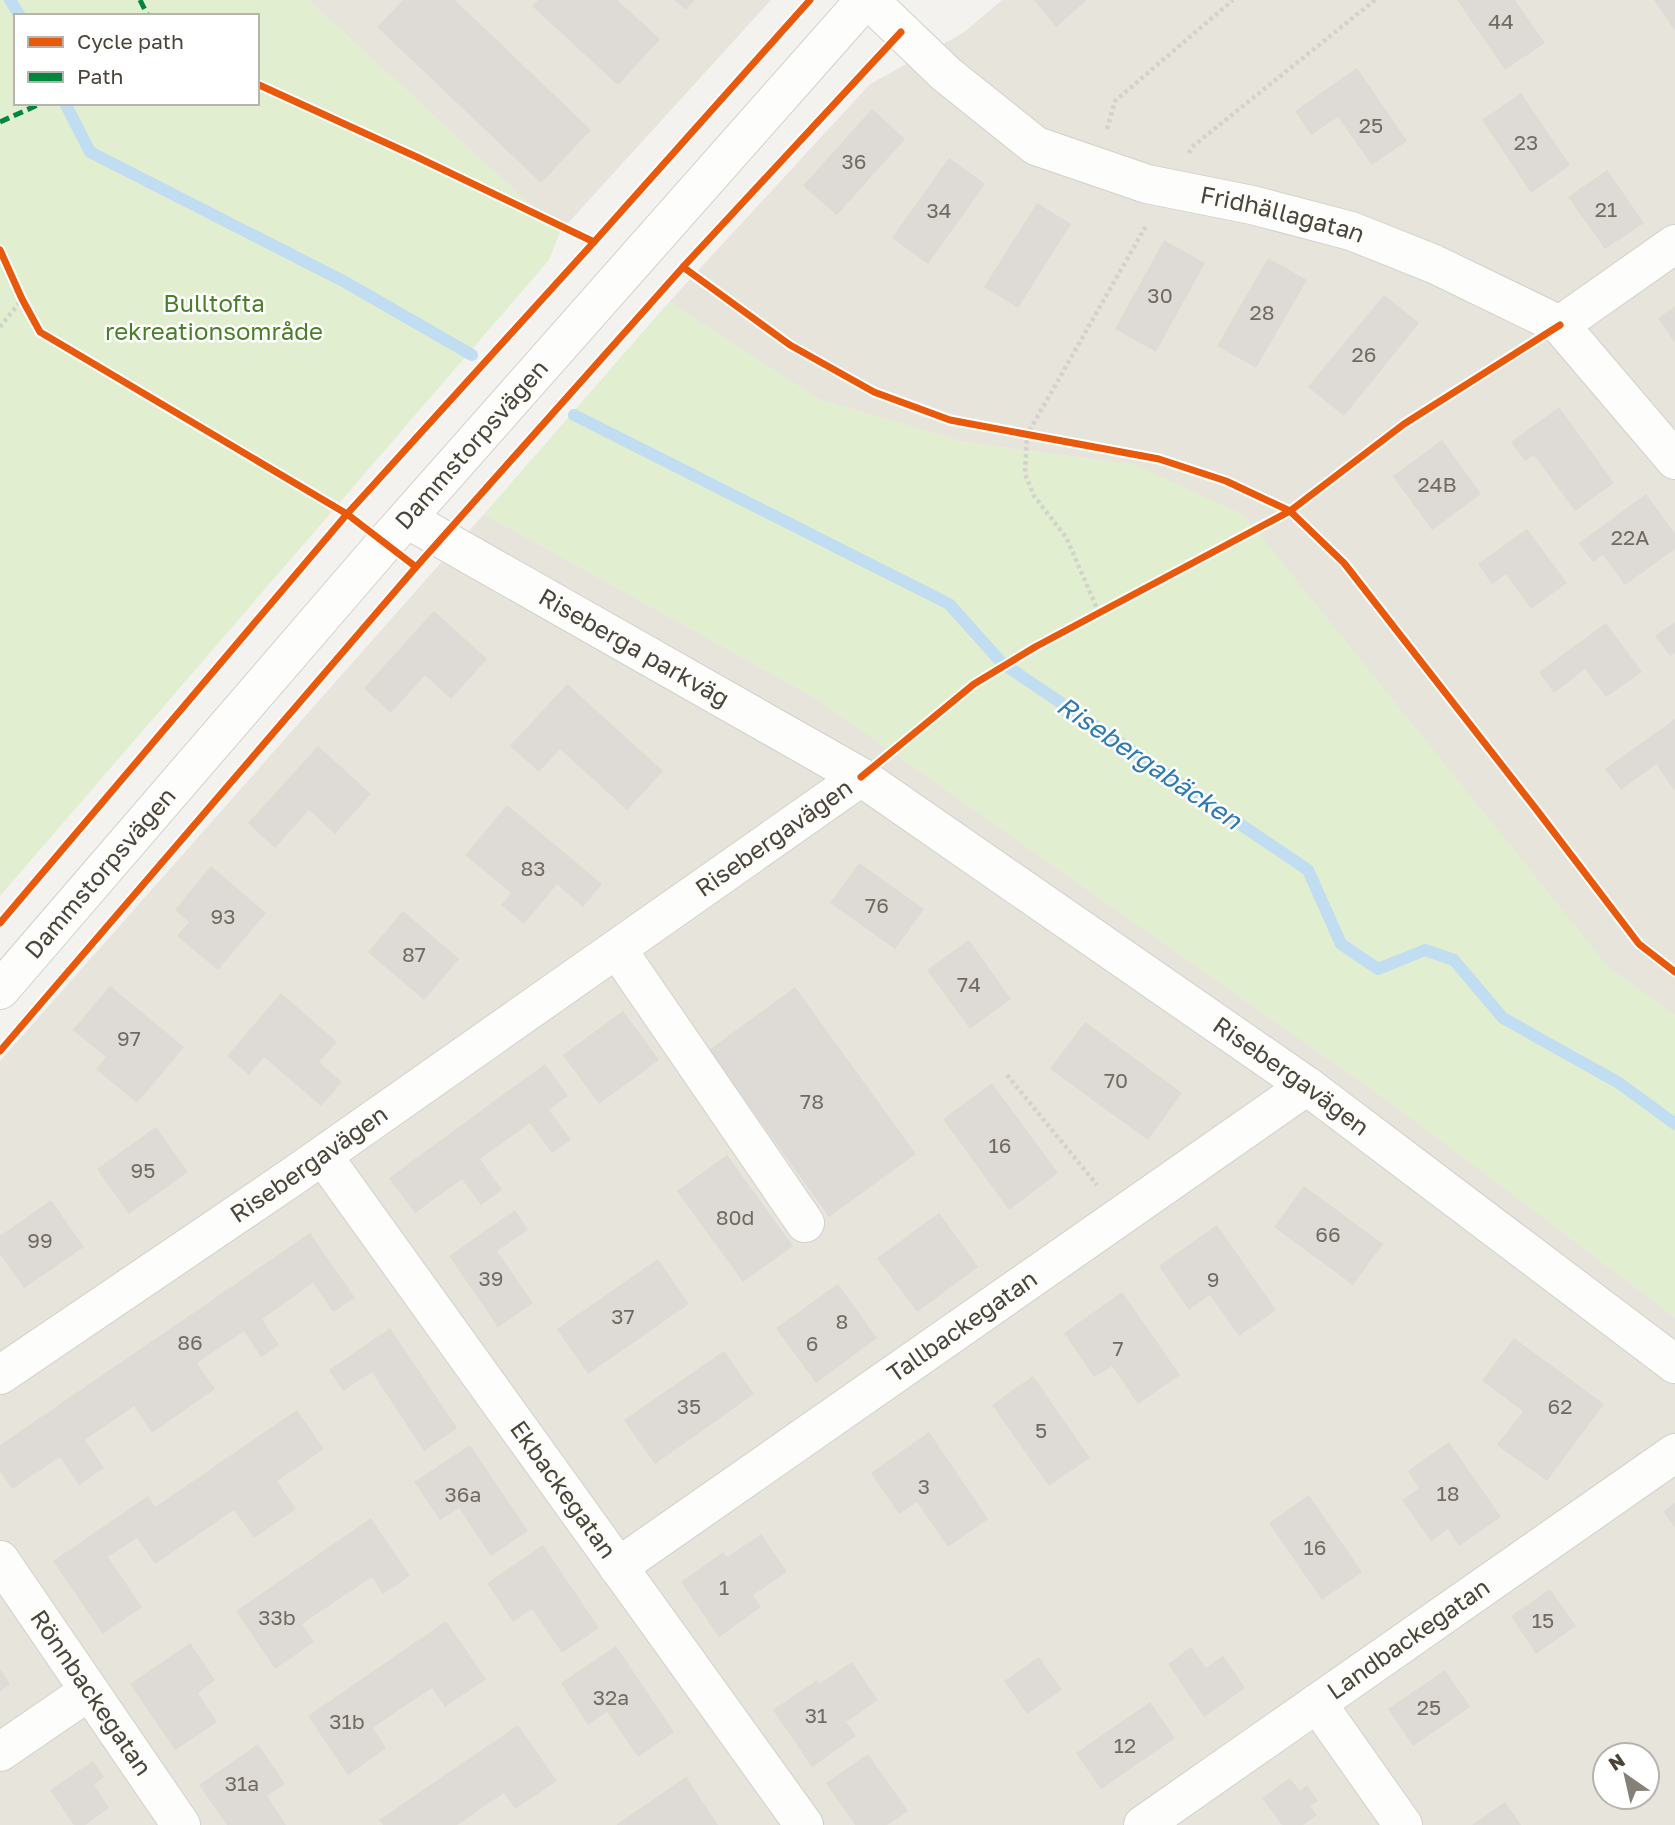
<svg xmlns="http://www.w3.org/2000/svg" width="1675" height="1825" viewBox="0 0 1675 1825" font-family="'Golos Text',sans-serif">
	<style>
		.residential { fill: #e7e4dc; fill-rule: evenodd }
		.park { fill: #e1eecf; fill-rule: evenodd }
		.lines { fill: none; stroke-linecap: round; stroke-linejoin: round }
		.stream { stroke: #c0ddf1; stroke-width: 12 }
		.building { fill: #dedbd6 }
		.minor-casing { stroke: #d2d0cb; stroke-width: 40 }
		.path { stroke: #d3d2cc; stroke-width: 4.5; stroke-dasharray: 3.5 3.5; stroke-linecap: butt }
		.minor { stroke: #fdfdfc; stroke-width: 38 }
		.quiet { stroke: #00873e; stroke-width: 5; stroke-dasharray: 10 5; stroke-linecap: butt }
		.cycleway-casing { stroke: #fff; stroke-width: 11 }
		.cycleway { stroke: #e8590c; stroke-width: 7 }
		.labels { text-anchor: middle; stroke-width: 5; stroke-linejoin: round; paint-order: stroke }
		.number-label { font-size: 21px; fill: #706a61 }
		.street-label { font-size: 24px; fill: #4b4439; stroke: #fff }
		.park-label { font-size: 24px; fill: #4a7f2a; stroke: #fff }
		.water-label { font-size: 26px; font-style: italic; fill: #2e7ab2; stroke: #fff }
	</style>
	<rect width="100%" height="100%" fill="#f4f2ee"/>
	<g class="residential">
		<polygon points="308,0 771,0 560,232"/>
		<polygon points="1002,0 1675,0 1675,1015 1610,969 1136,465 964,442 818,399 669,302 870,84 963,33"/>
		<path d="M484,514L814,697L1398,1108L1675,1317V1825H0V1061ZM1605,1755H1647V1797H1605Z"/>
	</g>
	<g class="park">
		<path d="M0,0H308L560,232L549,260L0,896ZM16,16H257V103H16Z"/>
		<polygon points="669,302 818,399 964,442 1136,465 1244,515 1610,969 1675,1015 1675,1317 1398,1108 814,697 484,514"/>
	</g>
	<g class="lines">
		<g class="stream">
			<polyline points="10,0 20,16"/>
			<polyline points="65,103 90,152 345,282 472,355"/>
			<polyline points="574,415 949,604 1002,663 1308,870 1341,944 1378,969 1425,950 1454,960 1503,1018 1619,1083 1675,1124"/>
		</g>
	</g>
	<g class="building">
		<polygon points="403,0 455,0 591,130 541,183 377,27"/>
		<polygon points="538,0 617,0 660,39 618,85 532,6"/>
		<polygon points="674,0 695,0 686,10"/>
		<polygon points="1034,0 1087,0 1056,27"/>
		<polygon points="1457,0 1515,0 1545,43 1505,70"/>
		<polygon points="1654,0 1675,0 1675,31"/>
		<polygon points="1357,68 1407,141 1372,165 1338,117 1311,135 1295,111"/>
		<polygon points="1521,93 1570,165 1531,193 1482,120"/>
		<polygon points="872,109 905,139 837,215 803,186"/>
		<polygon points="949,158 985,184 928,264 892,238"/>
		<polygon points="1607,170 1644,223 1605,249 1568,197"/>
		<polygon points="1037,203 1071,224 1018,308 984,287"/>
		<polygon points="1164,240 1205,263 1156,352 1115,329"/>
		<polygon points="1268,258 1307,280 1256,368 1217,346"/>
		<polygon points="1384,295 1419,323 1344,416 1308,387"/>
		<polygon points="1675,306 1675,343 1658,318"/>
		<polygon points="1559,407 1614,483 1575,511 1534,455 1525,461 1511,442"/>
		<polygon points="1442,440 1481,494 1432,530 1393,476"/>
		<polygon points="1646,494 1675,534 1675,549 1625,585 1603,555 1593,562 1579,543"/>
		<polygon points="1527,529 1567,583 1531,609 1506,574 1492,584 1478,564"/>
		<polygon points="434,611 487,659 451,699 425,675 391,713 364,688"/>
		<polygon points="1675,622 1675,653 1670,656 1655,636"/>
		<polygon points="1606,623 1642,672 1606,697 1585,669 1554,693 1539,672"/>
		<polygon points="567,684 663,771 627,810 560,749 539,772 510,746"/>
		<polygon points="1675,719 1675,791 1656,764 1621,790 1605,769"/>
		<polygon points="318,746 371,794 335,834 309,810 275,848 248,823"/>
		<polygon points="507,805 602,884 583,907 557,884 524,924 501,905 511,893 465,855"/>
		<polygon points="859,863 924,909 895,949 830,903"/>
		<polygon points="211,866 266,913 218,970 177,936 189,922 175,910"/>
		<polygon points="403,911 459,959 424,1000 368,952"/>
		<polygon points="969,940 1011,999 970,1029 927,970"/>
		<polygon points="110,986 184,1047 137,1103 96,1069 106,1057 73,1030"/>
		<polygon points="795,987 916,1154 829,1217 709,1050"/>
		<polygon points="281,993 337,1042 319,1062 342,1082 321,1106 264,1057 249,1075 227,1056"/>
		<polygon points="623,1011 659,1060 599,1104 563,1055"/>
		<polygon points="1085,1022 1182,1093 1148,1140 1050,1069"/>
		<polygon points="545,1064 568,1096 549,1110 571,1140 552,1153 530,1123 480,1159 502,1190 481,1205 462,1179 415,1213 389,1178"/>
		<polygon points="992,1083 1058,1173 1009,1210 943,1119"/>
		<polygon points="156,1127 188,1172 129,1214 97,1169"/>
		<polygon points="727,1155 793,1246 743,1282 677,1191"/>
		<polygon points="1304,1186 1383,1244 1353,1285 1274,1227"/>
		<polygon points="51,1200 84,1247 24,1288 0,1254 0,1236"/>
		<polygon points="515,1210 528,1230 497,1251 533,1303 498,1327 449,1256"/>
		<polygon points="939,1213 978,1267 917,1312 877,1258"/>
		<polygon points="1217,1225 1276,1310 1239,1336 1210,1295 1189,1310 1159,1266"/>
		<polygon points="310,1233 355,1298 333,1312 313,1283 262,1319 279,1345 261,1357 244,1331 197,1363 215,1389 152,1433 134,1406 85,1440 104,1468 79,1485 60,1457 12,1489 0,1471 0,1445"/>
		<polygon points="658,1259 689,1304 588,1374 557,1329"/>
		<polygon points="838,1284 877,1338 816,1383 776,1328"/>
		<polygon points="1122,1292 1180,1375 1138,1404 1112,1366 1094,1377 1064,1333"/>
		<polygon points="390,1328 457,1428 424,1451 372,1372 343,1391 329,1370"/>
		<polygon points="1514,1338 1604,1404 1547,1481 1497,1445 1523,1411 1482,1381"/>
		<polygon points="724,1351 754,1394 655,1464 624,1420"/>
		<polygon points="1033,1376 1090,1458 1049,1486 992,1405"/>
		<polygon points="297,1410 324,1449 277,1481 296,1509 254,1538 234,1510 155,1564 137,1538 108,1557 142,1607 103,1634 53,1561 148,1496 155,1507"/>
		<polygon points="929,1432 988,1519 948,1547 917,1502 899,1514 871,1473"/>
		<polygon points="1449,1442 1501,1517 1459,1546 1448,1529 1431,1541 1402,1500 1419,1488 1408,1471"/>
		<polygon points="470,1445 528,1531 491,1556 459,1508 440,1520 414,1482"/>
		<polygon points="1309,1495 1362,1572 1322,1600 1269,1523"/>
		<polygon points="1675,1503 1675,1528 1663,1511"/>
		<polygon points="371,1518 410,1576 383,1594 372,1577 302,1624 314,1642 275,1669 236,1611"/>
		<polygon points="761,1534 787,1572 753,1595 761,1607 719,1637 681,1582 723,1552 727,1557"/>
		<polygon points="543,1545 599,1628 562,1653 532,1609 513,1622 487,1583"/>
		<polygon points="1550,1589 1576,1626 1536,1654 1511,1616"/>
		<polygon points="446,1621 486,1679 445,1707 432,1688 403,1707 373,1728 386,1748 348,1775 308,1716"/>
		<polygon points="190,1643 215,1680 198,1693 217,1722 175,1750 130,1684"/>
		<polygon points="616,1646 674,1732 638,1757 607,1712 588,1725 561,1683"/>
		<polygon points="1191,1647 1206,1668 1223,1656 1245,1688 1204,1717 1168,1664"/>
		<polygon points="1039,1657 1062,1690 1027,1714 1004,1681"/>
		<polygon points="852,1662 878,1700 846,1722 856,1736 812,1767 773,1710 817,1680 819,1684"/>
		<polygon points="0,1669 10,1684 0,1691"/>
		<polygon points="1445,1670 1470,1707 1413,1746 1388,1709"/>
		<polygon points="1150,1702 1175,1738 1101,1789 1076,1753"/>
		<polygon points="518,1725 557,1781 515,1809 504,1793 457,1825 383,1825 379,1820"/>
		<polygon points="258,1744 285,1784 267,1796 286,1825 227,1825 199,1785"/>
		<polygon points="868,1754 908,1811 887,1825 855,1825 826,1783"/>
		<polygon points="93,1761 104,1777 94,1785 109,1808 85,1825 74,1825 50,1790"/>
		<polygon points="686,1777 718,1825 616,1825"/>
		<polygon points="1290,1778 1300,1791 1307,1785 1318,1801 1310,1806 1317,1815 1303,1825 1282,1825 1262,1798"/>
		<polygon points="1505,1802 1521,1825 1472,1825"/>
	</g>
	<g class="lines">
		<defs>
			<g id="minor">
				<path id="s1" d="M869,0L946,74L1036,146L1147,184L1252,205L1351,231L1434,264L1560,325L1675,460"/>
				<polyline points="1560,325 1675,244"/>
				<path id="s2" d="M407,519L861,777L1307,1086L1675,1364"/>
				<polyline points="617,949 805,1223"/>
				<path id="s3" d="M0,990L385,543L865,0"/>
				<path id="s4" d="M323,1156L804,1825"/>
				<path id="s5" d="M0,1375L289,1179L861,777"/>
				<path id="s6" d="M0,1560L181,1825"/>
				<path id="s7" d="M618,1567L1307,1086"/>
				<polyline points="1317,1703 1403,1825"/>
				<polyline points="0,1752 89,1691"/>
				<path id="s8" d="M1143,1825L1675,1453"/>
			</g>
		</defs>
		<use href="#minor" class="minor-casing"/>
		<g class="path">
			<polyline points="1107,129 1115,101 1233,0"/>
			<polyline points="1189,153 1192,147 1375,0"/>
			<polyline points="0,327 22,299"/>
			<polyline points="1099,613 1066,537 1034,496 1025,474 1027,435 1147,224"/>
			<polyline points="1007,1075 1097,1185"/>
		</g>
		<use href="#minor" class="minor"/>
		<g class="quiet">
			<polyline points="140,0 148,16"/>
			<polyline points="0,122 42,103"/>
		</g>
		<defs>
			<g id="cycleway">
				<polyline points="257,84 419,158 594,242"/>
				<polyline points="0,250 22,299 40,332 347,514 416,567"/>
				<polyline points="683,267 790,345 874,392 950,420 1159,459 1226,481 1290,511 1344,563 1536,809 1639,944 1675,972"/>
				<polyline points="861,777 974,684 1035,647 1290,511 1404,424 1560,325"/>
				<polyline points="0,923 347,514 594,242 810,0"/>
				<polyline points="0,1051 416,567 683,267 901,32"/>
			</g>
		</defs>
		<use href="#cycleway" class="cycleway-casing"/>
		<use href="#cycleway" class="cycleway"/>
	</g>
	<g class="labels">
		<g class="number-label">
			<text x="1501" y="29">44</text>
			<text x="1371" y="133">25</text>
			<text x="1526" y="150">23</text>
			<text x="854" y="169">36</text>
			<text x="1606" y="217">21</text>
			<text x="939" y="218">34</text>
			<text x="1160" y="303">30</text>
			<text x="1262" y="320">28</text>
			<text x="1364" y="362">26</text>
			<text x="1437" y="492">24B</text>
			<text x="1630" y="545">22A</text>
			<text x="533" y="876">83</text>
			<text x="877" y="913">76</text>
			<text x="223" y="924">93</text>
			<text x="414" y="962">87</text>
			<text x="969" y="992">74</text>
			<text x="129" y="1046">97</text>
			<text x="1116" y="1088">70</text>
			<text x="812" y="1109">78</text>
			<text x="1000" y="1153">16</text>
			<text x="143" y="1178">95</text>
			<text x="735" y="1225">80d</text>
			<text x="1328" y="1242">66</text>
			<text x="40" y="1248">99</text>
			<text x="491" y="1286">39</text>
			<text x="1213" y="1287">9</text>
			<text x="623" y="1324">37</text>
			<text x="842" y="1329">8</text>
			<text x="190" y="1350">86</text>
			<text x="812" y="1351">6</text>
			<text x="1118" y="1356">7</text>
			<text x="689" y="1414">35</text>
			<text x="1560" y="1414">62</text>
			<text x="1041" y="1438">5</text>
			<text x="924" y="1494">3</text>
			<text x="1448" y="1501">18</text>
			<text x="463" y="1502">36a</text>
			<text x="1315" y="1555">16</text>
			<text x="724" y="1595">1</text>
			<text x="277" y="1625">33b</text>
			<text x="1543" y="1628">15</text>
			<text x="611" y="1705">32a</text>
			<text x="1429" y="1715">25</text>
			<text x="816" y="1723">31</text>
			<text x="347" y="1729">31b</text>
			<text x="1125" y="1753">12</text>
			<text x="242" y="1791">31a</text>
		</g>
		<g class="street-label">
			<text dy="8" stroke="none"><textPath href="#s1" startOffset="478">Fridhällagatan</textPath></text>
			<text dy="8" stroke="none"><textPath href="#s3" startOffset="721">Dammstorpsvägen</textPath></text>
			<text dy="8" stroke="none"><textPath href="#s2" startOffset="261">Riseberga parkväg</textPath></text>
			<text dy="8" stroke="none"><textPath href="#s5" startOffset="942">Risebergavägen</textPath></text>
			<text dy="8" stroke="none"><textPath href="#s3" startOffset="154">Dammstorpsvägen</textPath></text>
			<text dy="8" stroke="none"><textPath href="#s2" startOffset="1046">Risebergavägen</textPath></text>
			<text dy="8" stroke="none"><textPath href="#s5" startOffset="374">Risebergavägen</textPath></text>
			<text dy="8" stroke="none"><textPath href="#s7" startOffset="420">Tallbackegatan</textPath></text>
			<text dy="8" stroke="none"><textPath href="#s4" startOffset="411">Ekbackegatan</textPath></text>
			<text dy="8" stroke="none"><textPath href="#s8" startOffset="324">Landbackegatan</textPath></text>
			<text dy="8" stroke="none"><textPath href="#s6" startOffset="161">Rönnbackegatan</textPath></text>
		</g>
		<g class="park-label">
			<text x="214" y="312">Bulltofta<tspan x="214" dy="28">rekreationsområde</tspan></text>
		</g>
		<g class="water-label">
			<text transform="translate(1149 763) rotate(34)" y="9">Risebergabäcken</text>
		</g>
	</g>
	<rect x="14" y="14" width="245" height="91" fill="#ffffff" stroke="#b7b4b0" stroke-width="2"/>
	<rect x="28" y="37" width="35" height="10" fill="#e8590c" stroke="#b7b4b0" stroke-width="2"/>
	<text x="77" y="49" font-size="21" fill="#4b4439">Cycle path</text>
	<rect x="28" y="72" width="35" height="10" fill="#00873e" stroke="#b7b4b0" stroke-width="2"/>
	<text x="77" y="84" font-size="21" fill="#4b4439">Path</text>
	<g transform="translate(1626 1776) rotate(326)"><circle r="33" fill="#ffffff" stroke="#b7b4b0" stroke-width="2"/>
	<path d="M0-5L12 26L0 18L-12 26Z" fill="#868178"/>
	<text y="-10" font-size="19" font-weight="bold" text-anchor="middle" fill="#4b4439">N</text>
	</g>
</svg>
